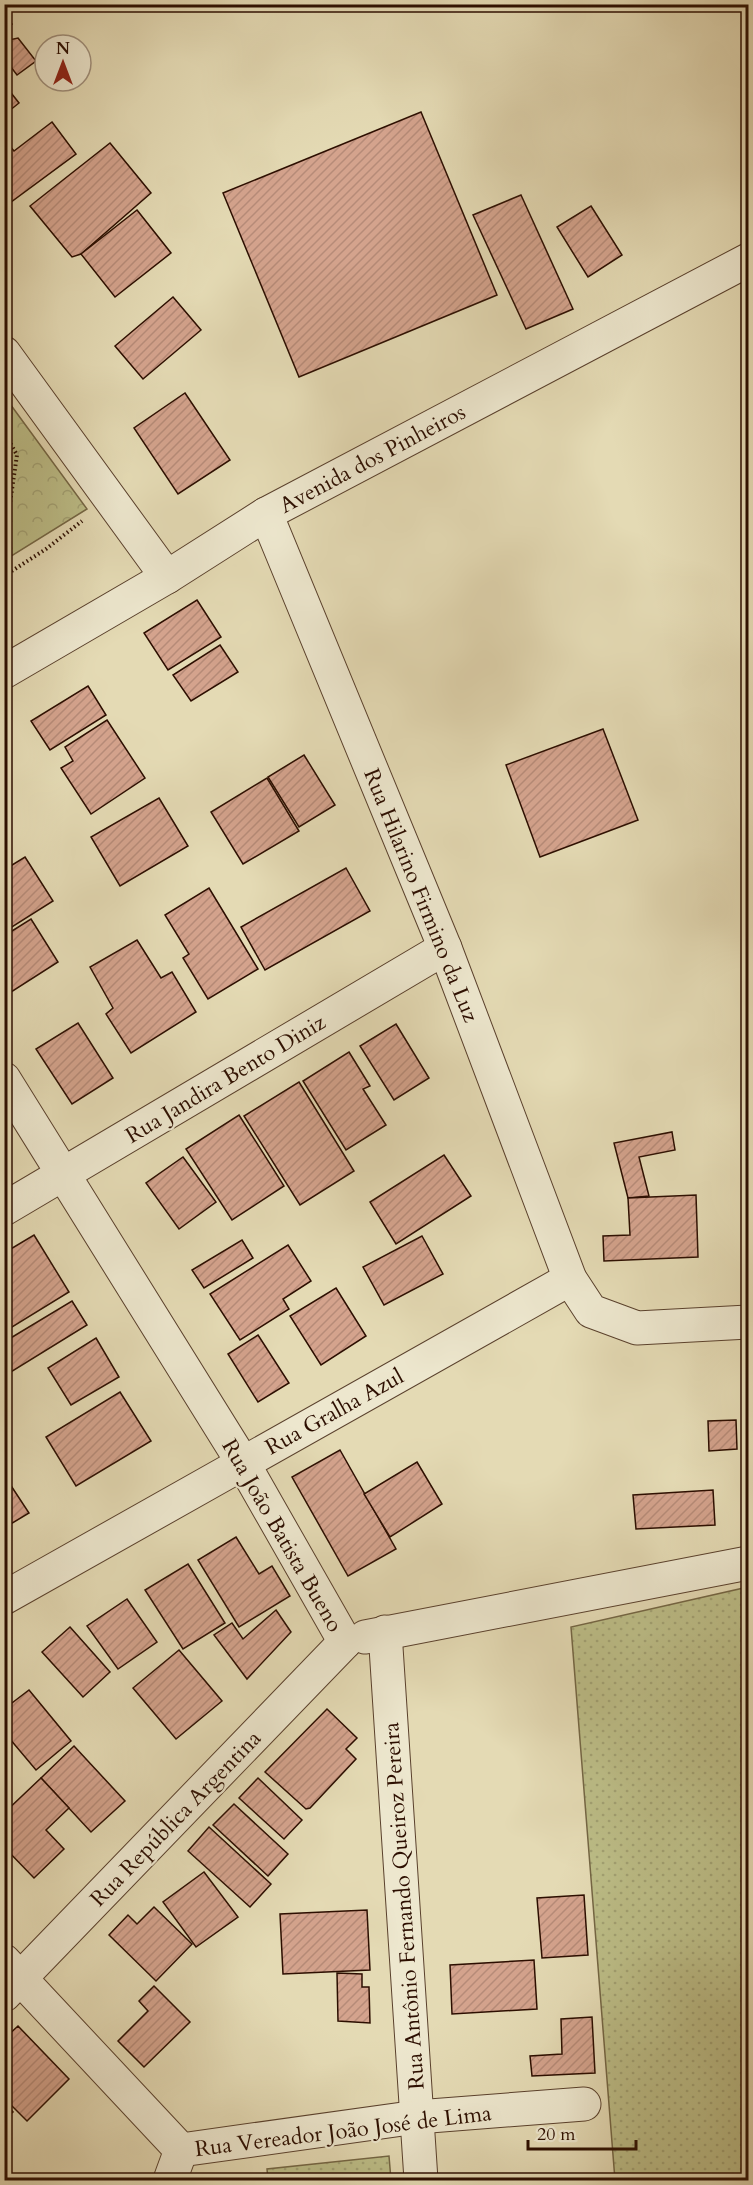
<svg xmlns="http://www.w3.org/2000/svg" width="753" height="2185" viewBox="0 0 753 2185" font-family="Cardo,serif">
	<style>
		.grass { fill: url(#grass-dots); stroke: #746644; stroke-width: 1.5 }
		.forest { fill: url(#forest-crowns); stroke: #746644; stroke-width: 1.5 }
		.building { fill: url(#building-hatch); stroke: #2c0e00; stroke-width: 1.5 }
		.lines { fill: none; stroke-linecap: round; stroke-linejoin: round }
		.minor-casing { stroke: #5a412d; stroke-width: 35 }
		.path { stroke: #2c0e00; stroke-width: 4; stroke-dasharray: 1.5 3; stroke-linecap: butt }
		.minor { stroke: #ede7ce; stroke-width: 33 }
		.labels { text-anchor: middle; stroke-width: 4.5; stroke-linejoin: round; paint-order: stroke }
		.street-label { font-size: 22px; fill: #2c0e00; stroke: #ede7ce }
	</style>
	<defs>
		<pattern id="grass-dots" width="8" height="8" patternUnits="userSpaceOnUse" patternTransform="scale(1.5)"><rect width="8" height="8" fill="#bcbd87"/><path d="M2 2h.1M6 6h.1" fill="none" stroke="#a2a173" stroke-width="1.8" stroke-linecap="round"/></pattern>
		<pattern id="forest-crowns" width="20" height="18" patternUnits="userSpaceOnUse" patternTransform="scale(1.5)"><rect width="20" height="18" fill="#bcbd87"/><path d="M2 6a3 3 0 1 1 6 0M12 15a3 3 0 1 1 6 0" fill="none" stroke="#a2a173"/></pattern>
		<pattern id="building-hatch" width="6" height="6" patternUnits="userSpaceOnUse" patternTransform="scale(1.5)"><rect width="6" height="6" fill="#d4a38d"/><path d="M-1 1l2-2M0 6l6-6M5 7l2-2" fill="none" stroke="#b68b78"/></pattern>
	</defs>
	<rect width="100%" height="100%" fill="#e4dab4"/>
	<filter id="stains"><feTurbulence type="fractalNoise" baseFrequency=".00333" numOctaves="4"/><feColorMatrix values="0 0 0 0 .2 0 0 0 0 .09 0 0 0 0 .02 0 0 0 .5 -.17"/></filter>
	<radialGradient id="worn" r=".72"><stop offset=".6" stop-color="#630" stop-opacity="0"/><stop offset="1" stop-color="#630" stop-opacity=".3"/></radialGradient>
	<g class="grass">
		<polygon points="748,1587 748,2180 615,2180 571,1627"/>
		<polygon points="389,2156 391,2180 268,2180 267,2169"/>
	</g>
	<polygon class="forest" points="5,397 87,509 5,560"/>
	<g class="building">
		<polygon points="4,13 12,24 4,30"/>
		<polygon points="18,38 36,61 17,75 4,58 4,41"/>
		<polygon points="4,84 19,103 4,115"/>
		<polygon points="421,112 497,295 299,377 223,193"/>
		<polygon points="52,122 76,154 7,205 4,202 4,139 14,151"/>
		<polygon points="110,143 151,193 81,254 72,257 30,206"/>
		<polygon points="521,195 573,309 526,329 473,215"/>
		<polygon points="591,206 622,255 588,277 557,227"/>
		<polygon points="137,210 171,253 115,297 81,254"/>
		<polygon points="173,297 201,330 143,379 115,346"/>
		<polygon points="185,393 230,460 178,494 134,428"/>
		<polygon points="197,600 221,637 168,670 144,633"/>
		<polygon points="220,645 238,672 191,701 173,675"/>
		<polygon points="88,686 106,715 50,750 31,721"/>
		<polygon points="107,720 145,778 91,814 61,768 73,761 65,747"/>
		<polygon points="603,729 638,820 540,857 506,765"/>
		<polygon points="304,755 335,805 299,827 268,777"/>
		<polygon points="267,778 299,831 243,864 211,812"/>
		<polygon points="159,798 188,846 120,886 91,837"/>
		<polygon points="25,857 53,901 4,932 4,870"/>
		<polygon points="346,868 370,911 265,970 241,927"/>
		<polygon points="209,888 258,969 208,999 183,958 189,954 165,915"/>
		<polygon points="31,919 58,962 8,994 4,988 4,936"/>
		<polygon points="137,940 161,978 172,972 196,1012 131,1053 106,1014 113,1008 90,967"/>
		<polygon points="78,1023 113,1078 72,1104 36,1049"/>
		<polygon points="396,1024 429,1078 394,1100 360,1046"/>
		<polygon points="349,1052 370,1086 363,1089 386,1125 346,1150 303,1081"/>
		<polygon points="299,1082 354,1171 300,1205 244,1116"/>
		<polygon points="239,1115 284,1186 232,1220 186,1149"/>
		<polygon points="672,1132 675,1150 639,1157 649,1196 628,1198 614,1143"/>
		<polygon points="444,1155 471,1196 396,1244 370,1202"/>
		<polygon points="183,1157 216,1202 179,1229 146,1183"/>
		<polygon points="696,1195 698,1257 604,1261 603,1236 630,1235 628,1198"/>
		<polygon points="34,1235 69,1292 4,1332 4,1253"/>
		<polygon points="422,1236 443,1274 384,1305 363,1267"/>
		<polygon points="242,1240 253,1258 204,1288 192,1270"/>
		<polygon points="288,1245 311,1281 283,1299 289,1309 240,1340 210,1294"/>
		<polygon points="336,1288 366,1336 321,1365 290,1316"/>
		<polygon points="72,1301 87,1325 6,1375 4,1342"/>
		<polygon points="258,1335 289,1383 258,1402 228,1354"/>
		<polygon points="96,1338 119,1377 71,1405 48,1368"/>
		<polygon points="120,1392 151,1441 76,1486 46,1437"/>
		<polygon points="736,1420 737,1449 709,1451 708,1421"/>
		<polygon points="340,1450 396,1549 348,1576 292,1477"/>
		<polygon points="417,1462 442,1504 390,1537 364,1494"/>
		<polygon points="4,1475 29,1513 4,1528"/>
		<polygon points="713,1490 715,1525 636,1529 633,1495"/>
		<polygon points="236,1537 259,1574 272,1566 290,1596 239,1627 198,1560"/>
		<polygon points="188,1564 225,1623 183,1649 145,1590"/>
		<polygon points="127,1599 157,1642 118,1669 87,1626"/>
		<polygon points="276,1610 291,1632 247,1679 214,1635 232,1623 243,1639"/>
		<polygon points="70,1627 110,1672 83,1697 42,1652"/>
		<polygon points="179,1650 222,1701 176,1739 133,1688"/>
		<polygon points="29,1690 71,1741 36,1770 4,1732 4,1709"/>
		<polygon points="327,1709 357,1738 346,1749 356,1759 310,1808 306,1809 265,1772"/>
		<polygon points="74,1746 125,1801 91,1832 41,1778"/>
		<polygon points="41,1778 69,1808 46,1830 64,1849 34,1878 4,1847 4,1813"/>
		<polygon points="258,1778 302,1820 284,1839 239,1798"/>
		<polygon points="234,1804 288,1854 268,1876 213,1825"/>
		<polygon points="209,1827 271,1884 250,1907 188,1851"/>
		<polygon points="204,1872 238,1917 196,1947 163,1902"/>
		<polygon points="584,1895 588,1955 542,1958 537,1898"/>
		<polygon points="154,1907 192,1944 156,1981 109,1935 128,1915 137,1924"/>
		<polygon points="367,1910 370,1970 283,1974 280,1914"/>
		<polygon points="534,1960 537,2009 452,2014 450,1965"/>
		<polygon points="337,1973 362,1974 362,1987 369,1987 370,2023 338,2021"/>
		<polygon points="154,1986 190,2022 144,2067 118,2041 148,2011 139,2001"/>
		<polygon points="592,2017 595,2073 532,2076 530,2056 562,2054 561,2019"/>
		<polygon points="18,2026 69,2079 27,2121 4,2098 4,2039"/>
		<polygon points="4,2102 13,2112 4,2120"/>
	</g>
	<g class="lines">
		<defs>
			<g id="minor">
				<polyline points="4,353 167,577"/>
				<polyline points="266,514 445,948 570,1279 591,1311 637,1328 748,1322"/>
				<polyline points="4,672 167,577 266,514 748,260"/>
				<polyline points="4,1079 243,1463 345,1642"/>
				<polyline points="4,1209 445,948"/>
				<polyline points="4,1598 570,1279"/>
				<polyline points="385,1632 421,2180"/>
				<polyline points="365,1637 748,1563"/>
				<polyline points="4,1961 181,2150 417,2117 584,2104"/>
				<polyline points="4,1995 345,1642"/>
				<polyline points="170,2180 181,2150"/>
			</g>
		</defs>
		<use href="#minor" class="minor-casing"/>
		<g class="path">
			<polyline points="4,432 17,455 10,503 4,513"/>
			<polyline points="4,576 46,549 82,521"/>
		</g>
		<use href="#minor" class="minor"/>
	</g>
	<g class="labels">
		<g class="street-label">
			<text transform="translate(372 458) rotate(-28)" y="8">Avenida dos Pinheiros</text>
			<text transform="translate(422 895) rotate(68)" y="8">Rua Hilarino Firmino da Luz</text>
			<text transform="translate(225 1078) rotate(-31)" y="8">Rua Jandira Bento Diniz</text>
			<text transform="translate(334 1411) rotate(-29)" y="8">Rua Gralha Azul</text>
			<text transform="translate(283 1535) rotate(60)" y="8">Rua João Batista Bueno</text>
			<text transform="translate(175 1818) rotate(-46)" y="8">Rua República Argentina</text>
			<text transform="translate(403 1906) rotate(-94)" y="8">Rua Antônio Fernando Queiroz Pereira</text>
			<text transform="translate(343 2130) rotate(-7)" y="8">Rua Vereador João José de Lima</text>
		</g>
	</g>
	<rect width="753" height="2185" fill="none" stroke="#e4dab4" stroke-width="24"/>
	<rect x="6" y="6" width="741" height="2173" fill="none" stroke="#2c0e00" stroke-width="3"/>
	<rect x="12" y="12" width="729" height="2161" fill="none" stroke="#2c0e00" stroke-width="1.5"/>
	<g transform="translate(63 63)"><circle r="28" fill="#ede7ce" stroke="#a0907c" stroke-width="1.5"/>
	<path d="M0-4.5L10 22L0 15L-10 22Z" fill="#8f2418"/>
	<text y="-9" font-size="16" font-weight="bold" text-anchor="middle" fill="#2c0e00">N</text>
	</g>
	<path d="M528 2140v9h108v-9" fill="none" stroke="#2c0e00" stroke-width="3"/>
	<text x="537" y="2140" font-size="18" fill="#2c0e00" stroke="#ede7ce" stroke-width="4.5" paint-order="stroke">20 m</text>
	<rect width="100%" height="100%" filter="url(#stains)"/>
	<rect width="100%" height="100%" fill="url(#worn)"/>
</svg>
